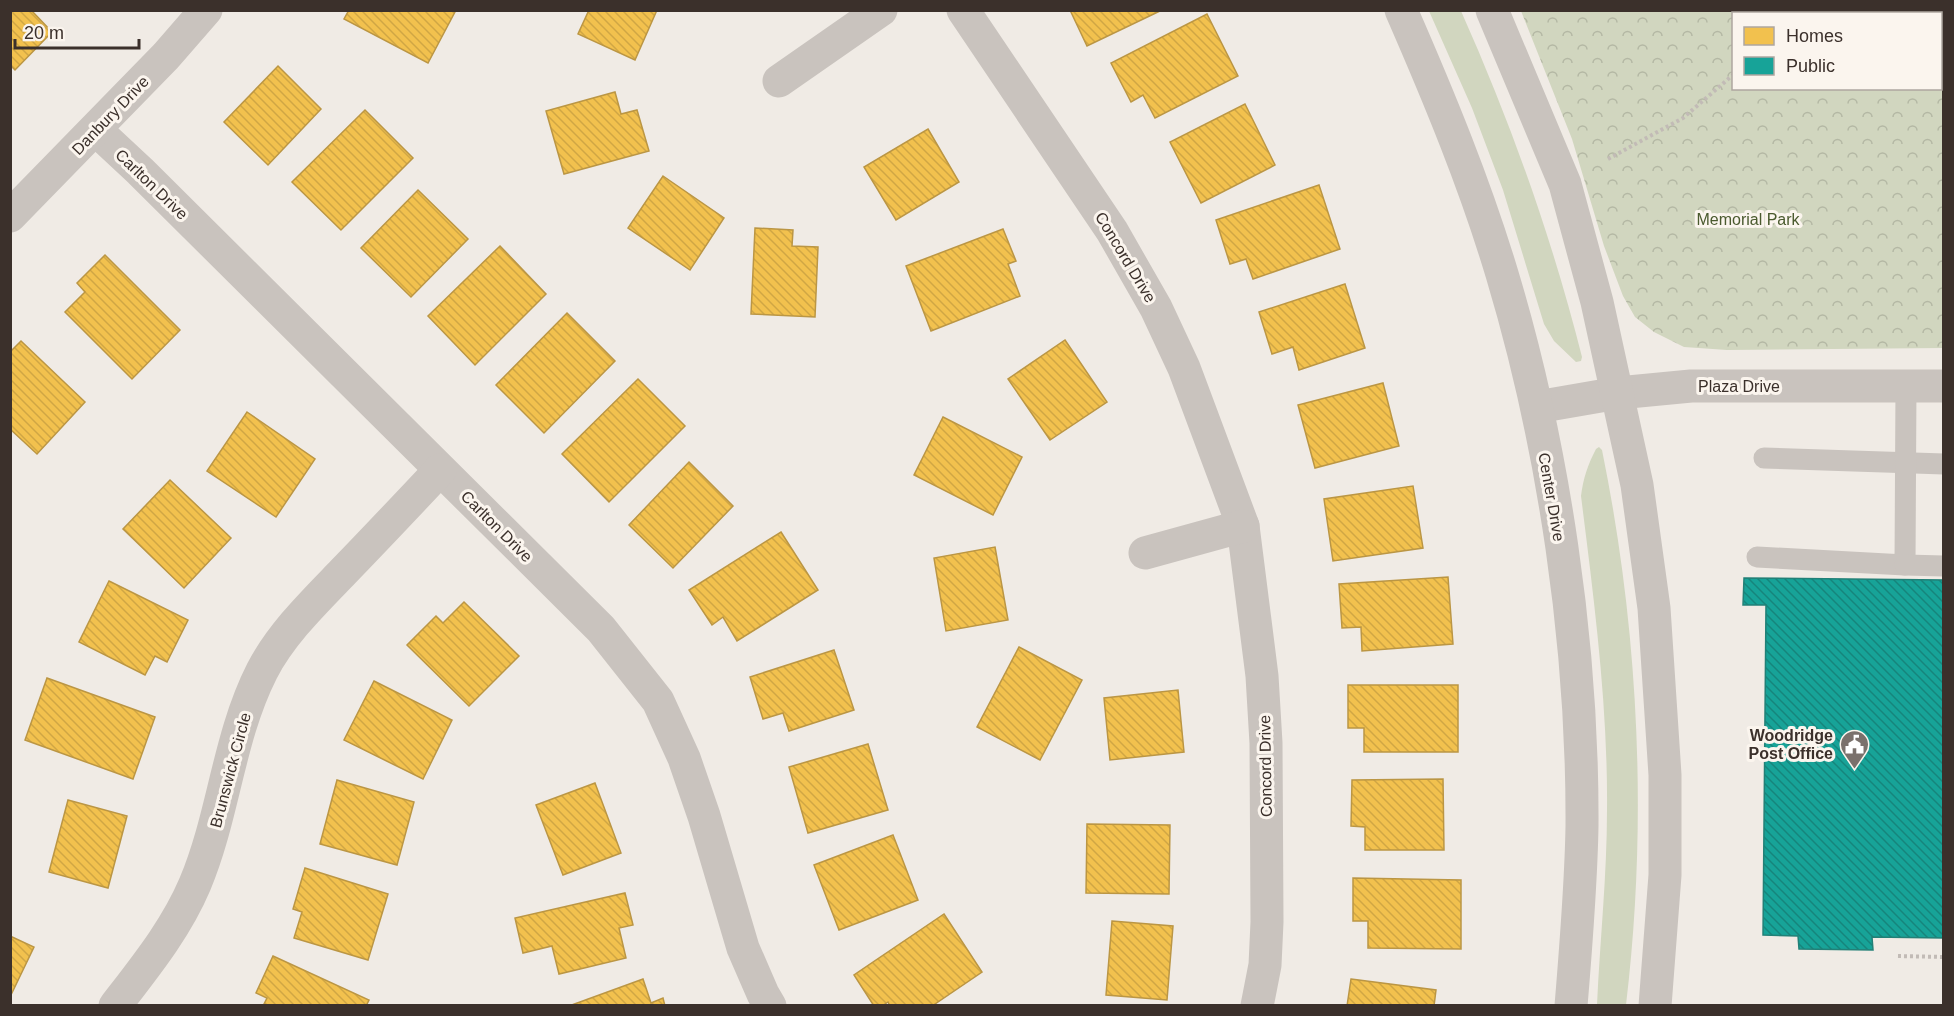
<svg xmlns="http://www.w3.org/2000/svg" width="1954" height="1016" viewBox="0 0 1954 1016" font-family="Arial,sans-serif">
	<style>
		.grass { fill: #d1d6bf }
		.forest { fill: url(#forest-crowns); fill-rule: evenodd }
		.homes { fill: url(#homes-back-hatch); stroke: #bb9644; stroke-width: 1.5 }
		.public { fill: url(#public-back-hatch); stroke: #228077; stroke-width: 1.5 }
		.lines { fill: none; stroke-linecap: round; stroke-linejoin: round }
		.path { stroke: #c2bbb6; stroke-width: 4; stroke-dasharray: 3 3; stroke-linecap: butt }
		.service { stroke: #c9c3be; stroke-width: 21 }
		.minor { stroke: #c9c3be; stroke-width: 33 }
		.tertiary { stroke: #c9c3be; stroke-width: 33 }
		.labels { text-anchor: middle; stroke-width: 6; stroke-linejoin: round; paint-order: stroke }
		.street-label { font-size: 16px; fill: #3b302b; stroke: #fbf5ee }
		.park-label { font-size: 16px; fill: #4a5a2e; stroke: #fbf5ee }
		.poi-label { font-size: 16px; font-weight: bold; fill: #3b302b; stroke: #fbf5ee; text-anchor: end }
	</style>
	<defs>
		<pattern id="forest-crowns" width="20" height="18" patternUnits="userSpaceOnUse" patternTransform="scale(1.5)"><rect width="20" height="18" fill="#d1d6bf"/><path d="M2 6a3 3 0 1 1 6 0M12 15a3 3 0 1 1 6 0" fill="none" stroke="#b4b8a4"/></pattern>
		<pattern id="homes-back-hatch" width="6" height="6" patternUnits="userSpaceOnUse" patternTransform="scale(1.5)"><rect width="6" height="6" fill="#f2c14e"/><path d="M-1 5l2 2M0 0l6 6M5-1l2 2" fill="none" stroke="#d0a644"/></pattern>
		<pattern id="public-back-hatch" width="6" height="6" patternUnits="userSpaceOnUse" patternTransform="scale(1.5)"><rect width="6" height="6" fill="#17a398"/><path d="M-1 5l2 2M0 0l6 6M5-1l2 2" fill="none" stroke="#16857c"/></pattern>
	</defs>
	<rect width="100%" height="100%" fill="#f0ebe5"/>
	<g class="grass">
		<path d="M1429,11H1461C1511,123 1552,238 1582,357L1581,361L1576,362L1554,341L1544,324L1503,190L1472,108Z"/>
		<path d="M1599,447L1602,450C1639,631 1648,822 1626,1005H1597C1600,940 1607,875 1607,810C1608,705 1594,600 1581,496C1583,479 1588,464 1596,449Z"/>
	</g>
	<path class="forest" d="M1521,11H1943V348L1727,350L1684,347L1654,332L1635,317L1623,296L1604,246L1572,139ZM1734,14H1940V88H1734Z"/>
	<g class="homes">
		<polygon points="10,10 31,10 52,32 15,70 10,65"/>
		<polygon points="349,10 456,10 428,63 344,19"/>
		<polygon points="589,10 657,10 635,60 578,34"/>
		<polygon points="1070,10 1162,10 1087,46"/>
		<polygon points="1207,14 1238,76 1155,118 1143,95 1131,102 1111,63"/>
		<polygon points="278,66 321,109 268,165 224,122"/>
		<polygon points="615,92 621,114 637,110 649,151 564,174 546,111"/>
		<polygon points="1245,104 1275,165 1201,203 1170,142"/>
		<polygon points="365,110 413,158 341,230 292,182"/>
		<polygon points="928,129 959,182 896,220 864,167"/>
		<polygon points="663,176 724,218 690,270 628,228"/>
		<polygon points="1319,185 1340,249 1253,279 1246,259 1230,264 1216,220"/>
		<polygon points="418,190 468,239 411,297 361,248"/>
		<polygon points="755,228 793,230 792,246 818,247 815,317 751,314"/>
		<polygon points="1003,229 1016,261 1008,264 1020,296 931,331 906,266"/>
		<polygon points="500,246 546,294 475,365 428,316"/>
		<polygon points="105,255 180,330 132,379 65,312 85,292 77,283"/>
		<polygon points="1345,284 1365,348 1299,370 1293,347 1272,354 1259,312"/>
		<polygon points="567,313 615,361 544,433 496,385"/>
		<polygon points="1065,340 1107,402 1050,440 1008,379"/>
		<polygon points="21,341 85,402 37,454 10,429 10,352"/>
		<polygon points="638,379 685,426 609,502 562,454"/>
		<polygon points="1383,383 1399,446 1315,468 1298,405"/>
		<polygon points="247,412 315,459 276,517 207,471"/>
		<polygon points="943,417 1022,457 993,515 914,475"/>
		<polygon points="689,462 733,506 673,568 629,525"/>
		<polygon points="170,480 231,538 184,588 123,529"/>
		<polygon points="1413,486 1423,548 1333,561 1324,499"/>
		<polygon points="781,532 818,590 737,641 723,617 712,625 689,590"/>
		<polygon points="995,547 1008,620 946,631 934,558"/>
		<polygon points="1448,577 1453,644 1362,651 1361,627 1342,628 1339,584"/>
		<polygon points="109,581 188,620 167,662 155,656 145,675 79,642"/>
		<polygon points="464,602 519,656 469,706 407,645 436,616 443,623"/>
		<polygon points="1019,647 1082,680 1040,760 977,727"/>
		<polygon points="834,650 854,710 789,731 783,713 763,719 750,677"/>
		<polygon points="47,678 155,717 133,779 25,740"/>
		<polygon points="374,681 452,720 423,779 344,740"/>
		<polygon points="1348,685 1458,685 1458,752 1364,752 1364,728 1348,728"/>
		<polygon points="1178,690 1184,752 1110,760 1104,698"/>
		<polygon points="868,744 888,810 808,833 789,767"/>
		<polygon points="1443,779 1444,850 1365,850 1365,827 1351,826 1352,780"/>
		<polygon points="337,780 414,802 397,865 320,844"/>
		<polygon points="595,783 621,853 563,875 536,805"/>
		<polygon points="68,800 127,816 108,888 49,872"/>
		<polygon points="1087,824 1170,825 1169,894 1086,893"/>
		<polygon points="893,835 918,900 839,930 814,865"/>
		<polygon points="305,868 388,894 368,960 294,938 302,912 293,909"/>
		<polygon points="1353,878 1461,880 1461,949 1368,948 1368,921 1353,921"/>
		<polygon points="625,893 633,925 619,928 626,958 559,974 552,946 523,953 515,918"/>
		<polygon points="944,914 982,972 932,1006 890,1006 888,1002 882,1006 874,1006 854,975"/>
		<polygon points="1112,921 1173,926 1167,1000 1106,995"/>
		<polygon points="10,936 34,947 10,997"/>
		<polygon points="273,956 369,1000 366,1006 263,1006 267,998 256,993"/>
		<polygon points="643,979 651,1003 663,998 665,1006 569,1006"/>
		<polygon points="1351,979 1436,990 1434,1006 1347,1006"/>
	</g>
	<polygon class="public" points="1744,578 1944,580 1944,938 1872,937 1873,950 1799,949 1798,936 1763,935 1766,605 1743,605"/>
	<g class="lines">
		<g class="path">
			<polyline points="1780,14 1782,10"/>
			<polyline points="1608,159 1683,118 1734,74"/>
			<polyline points="1898,956 1944,957"/>
		</g>
		<g class="service">
			<polyline points="1764,458 1944,464"/>
			<polyline points="1757,557 1905,565 1906,386"/>
			<polyline points="1905,565 1944,566"/>
		</g>
		<g class="minor">
			<polyline points="963,10 1112,231 1156,308 1184,368 1243,526 1262,676 1266,743 1267,922 1265,965 1257,1006"/>
			<polyline points="779,81 881,10"/>
			<polyline points="96,130 140,171 601,629 658,701 684,758 704,816 743,948 763,994 770,1006"/>
			<polyline points="10,216 166,56 206,10"/>
			<polyline points="1537,407 1618,393 1691,386 1944,386"/>
			<polyline points="1145,553 1243,526"/>
			<path d="M115,1006C145,967 176,929 195,884C224,815 228,738 262,671C281,634 314,602 343,572C376,538 408,504 440,470"/>
		</g>
		<g class="tertiary">
			<path d="M1401,10C1439,97 1475,184 1502,274C1554,447 1583,645 1582,826C1581,886 1576,946 1571,1006"/>
			<polyline points="1492,10 1565,184 1597,302 1637,485 1654,608 1665,775 1665,875 1655,1006"/>
		</g>
	</g>
	<defs>
		<symbol id="civic-pin" viewBox="-11 -11 22 30"><path d="M0 17L-7.5 6A9.5 9.5 0 1 1 7.5 6Z" fill="#7a716c" stroke="#fbf5ee"/><path d="M-.6-6.5H3V-4.5H.6V-3L4-1V1h2V6H-6V1h2V-1L-.6-3ZM-1.2 2.5V6h2.4V2.5Z" fill="#fff"/></symbol>
	</defs>
	<g fill-rule="evenodd">
		<use href="#civic-pin" x="1838" y="728" width="33" height="45"/>
	</g>
	<g class="labels">
		<g class="street-label">
			<text transform="translate(110 115) rotate(-46)" y="6">Danbury Drive</text>
			<text transform="translate(152 184) rotate(44)" y="6">Carlton Drive</text>
			<text transform="translate(1126 257) rotate(59)" y="6">Concord Drive</text>
			<text x="1739" y="392">Plaza Drive</text>
			<text transform="translate(1552 497) rotate(80)" y="6">Center Drive</text>
			<text transform="translate(497 526) rotate(45)" y="6">Carlton Drive</text>
			<text transform="translate(1265 766) rotate(-91)" y="6">Concord Drive</text>
			<text transform="translate(230 770) rotate(-75)" y="6">Brunswick Circle</text>
		</g>
		<g class="park-label">
			<text x="1748" y="225">Memorial Park</text>
		</g>
		<g class="poi-label">
			<text x="1833" y="741">Woodridge<tspan x="1833" dy="18">Post Office</tspan></text>
		</g>
	</g>
	<rect width="1954" height="1016" fill="none" stroke="#3b302b" stroke-width="24"/>
	<rect x="1732" y="12" width="210" height="78" fill="#fbf5ee" stroke="#aea6a0" stroke-width="1.5"/>
	<rect x="1744" y="27" width="30" height="18" fill="#f2c14e" stroke="#aea6a0" stroke-width="1.5"/>
	<text x="1786" y="42" font-size="18" fill="#3b302b">Homes</text>
	<rect x="1744" y="57" width="30" height="18" fill="#17a398" stroke="#aea6a0" stroke-width="1.5"/>
	<text x="1786" y="72" font-size="18" fill="#3b302b">Public</text>
	<path d="M15 39v9h124v-9" fill="none" stroke="#3b302b" stroke-width="3"/>
	<text x="24" y="39" font-size="18" fill="#3b302b" stroke="#fbf5ee" stroke-width="4.5" paint-order="stroke">20 m</text>
</svg>
